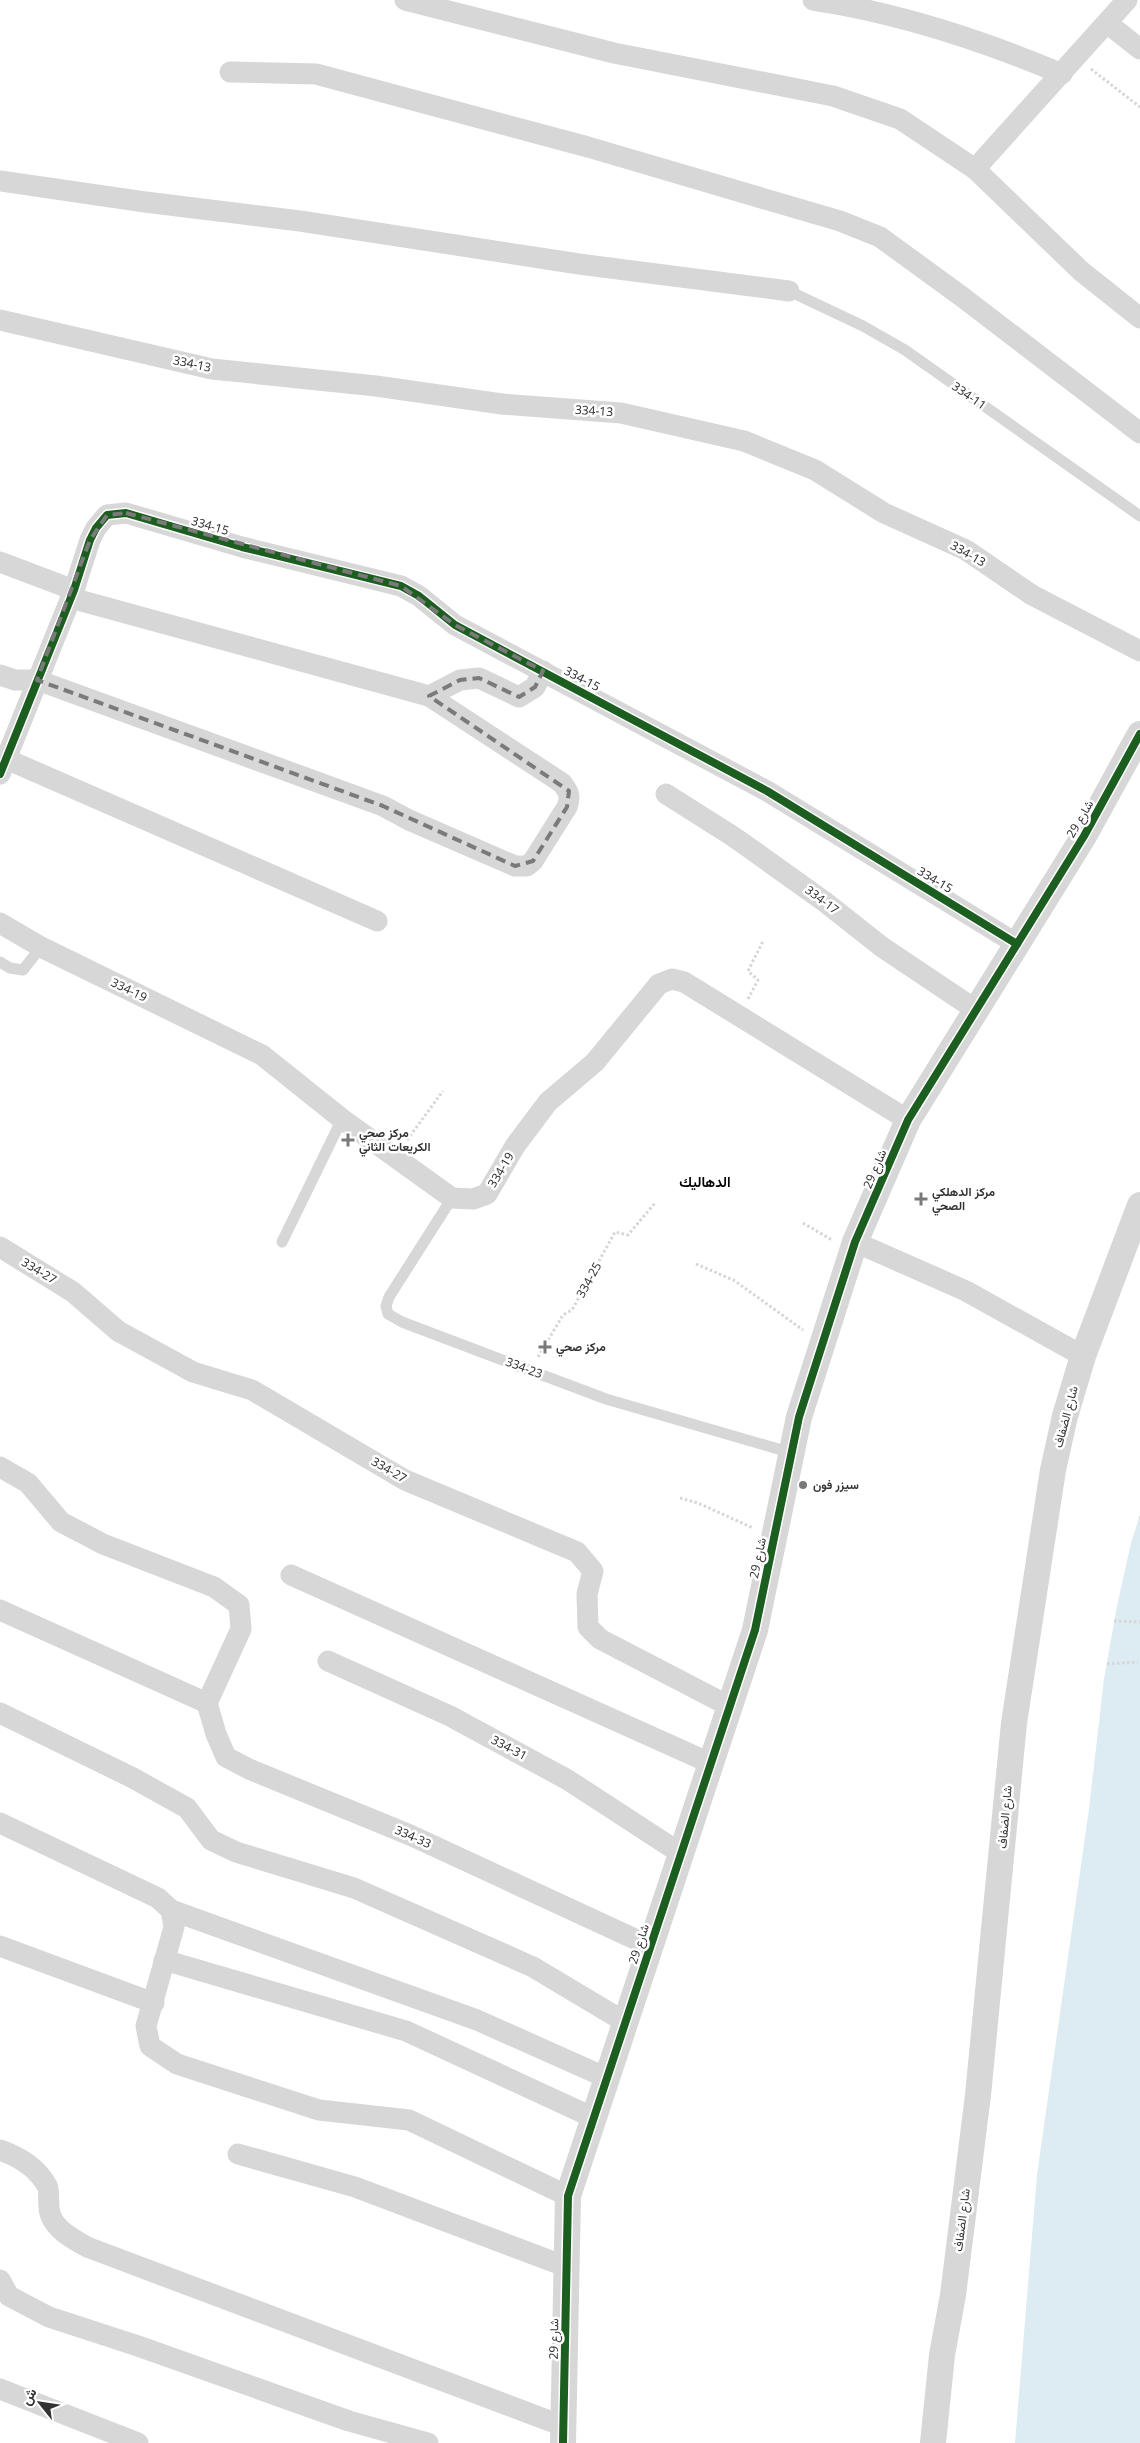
<svg xmlns="http://www.w3.org/2000/svg" width="1140" height="2443" viewBox="0 0 1140 2443" font-family="'Noto Sans',Vazirmatn,sans-serif">
	<style>
		.water { fill: #ddebf3 }
		.lines { fill: none; stroke-linecap: round; stroke-linejoin: round }
		.path { stroke: #d6d6d6; stroke-width: 3; stroke-dasharray: 2.5 2.5; stroke-linecap: butt }
		.service { stroke: #d7d7d7; stroke-width: 11 }
		.minor { stroke: #d7d7d7; stroke-width: 21 }
		.tertiary { stroke: #d7d7d7; stroke-width: 26 }
		.cycleway-casing { stroke: #fff; stroke-width: 11 }
		.cycleway { stroke: #1b5e20; stroke-width: 8 }
		.marked { fill: none; stroke: #7a7a7a; stroke-width: 4; stroke-dasharray: 10 6; stroke-linejoin: round }
		.poi-dot { fill: #7a7a7a; stroke: #fff; stroke-width: 2 }
		.labels { text-anchor: middle; stroke-width: 5; stroke-linejoin: round; paint-order: stroke }
		.street-label { font-size: 12px; fill: #333; stroke: #fff }
		.poi-label { font-size: 12px; font-weight: bold; fill: #333; stroke: #fff; text-anchor: start }
		.neighbourhood-label { font-size: 14px; font-weight: bold; fill: #000; stroke: #fff }
	</style>
	<rect width="100%" height="100%" fill="#fff"/>
	<polygon class="water" points="1140,1515 1140,2443 1015,2443 1037,2175 1089,1809 1104,1679 1117,1606 1131,1543"/>
	<g class="lines">
		<g class="path">
			<polyline points="1091,69 1140,107"/>
			<polyline points="748,999 758,980 748,971 763,941"/>
			<polyline points="407,1140 443,1091"/>
			<polyline points="803,1223 832,1240"/>
			<polyline points="696,1264 735,1281 803,1330"/>
			<polyline points="538,1357 563,1315 572,1310 615,1232 628,1235 655,1203"/>
			<polyline points="680,1498 698,1503 753,1528"/>
			<polyline points="1139,1518 1140,1518"/>
			<polyline points="1114,1621 1140,1622"/>
			<polyline points="1107,1664 1138,1662"/>
		</g>
		<g class="service">
			<polyline points="789,291 863,326 905,350 1140,516"/>
			<polyline points="0,962 10,968 23,970 41,947"/>
			<polyline points="452,1198 389,1297 386,1306 388,1314 402,1322 606,1399 792,1453"/>
			<polyline points="282,1242 342,1119"/>
		</g>
		<g class="minor">
			<polyline points="405,0 614,53 833,96 900,119 975,169 1081,271 1140,318"/>
			<path d="M813,0C899,13 982,40 1062,74"/>
			<polyline points="1107,23 1140,49"/>
			<polyline points="230,72 316,74 588,147 840,221 880,237 961,296 1140,433"/>
			<polyline points="975,169 1127,0"/>
			<polyline points="0,181 145,202 300,221 579,264 789,291"/>
			<polyline points="0,320 212,369 376,386 502,404 621,413 744,441 815,470 884,513 966,550 1032,595 1140,651"/>
			<polyline points="0,562 74,590"/>
			<path d="M0,675L15,680H37L383,806L409,820L515,866H527L533,861L567,807C571,797 569,792 562,783L429,696L71,598"/>
			<polyline points="429,696 460,680 479,678 519,697 535,687 543,671"/>
			<polyline points="6,759 377,921"/>
			<polyline points="0,774 74,590 90,540 96,528 107,515 126,513 242,547 401,586 419,596 455,625 767,791 1017,944"/>
			<polyline points="666,794 734,837 825,902 882,947 976,1010"/>
			<polyline points="0,923 41,947 262,1055 342,1119 452,1198 473,1199 487,1194 515,1146 548,1102 595,1062 659,984 672,979 684,982 908,1120"/>
			<polyline points="855,1242 966,1291 1083,1356"/>
			<polyline points="0,1247 73,1292 118,1331 193,1372 252,1390 405,1480 577,1552 593,1571 587,1594 588,1627 600,1639 729,1706"/>
			<polyline points="0,1467 28,1483 61,1522 103,1544 214,1587 239,1605 241,1629 207,1703"/>
			<polyline points="291,1575 710,1763"/>
			<polyline points="0,1610 207,1703"/>
			<polyline points="328,1661 450,1716 568,1780 680,1853"/>
			<polyline points="207,1703 216,1734 226,1757 249,1769 410,1835 650,1946"/>
			<polyline points="0,1713 133,1778 187,1808 211,1840 236,1852 354,1888 533,1967 625,2022"/>
			<polyline points="0,1823 158,1898 171,1910 174,1927 146,2026 150,2046 177,2064 319,2110 409,2120 568,2196"/>
			<polyline points="171,1910 477,2020 607,2078"/>
			<polyline points="0,1946 154,2003"/>
			<polyline points="164,1960 406,2031 594,2118"/>
			<path d="M0,2150C17,2156 36,2167 46,2184C50,2189 48,2200 49,2207C50,2227 71,2238 87,2247L563,2426"/>
			<polyline points="238,2154 355,2187 567,2267"/>
			<polyline points="0,2280 9,2296 49,2317 138,2346 349,2421 428,2443"/>
			<polyline points="0,2389 138,2443"/>
		</g>
		<g class="tertiary">
			<polyline points="563,2443 568,2196 755,1630 799,1417 855,1242 908,1120 1084,836 1140,734"/>
			<polyline points="933,2443 942,2355 953,2295 978,2095 1014,1723 1053,1470 1065,1416 1083,1356 1140,1205"/>
		</g>
		<defs>
			<g id="cycleway">
				<polyline points="0,774 74,590 90,540 96,528 107,515 126,513 242,547 401,586 419,596 455,625 767,791 1017,944"/>
				<polyline points="563,2443 568,2196 755,1630 799,1417 855,1242 908,1120 1084,836 1140,734"/>
			</g>
		</defs>
		<use href="#cycleway" class="cycleway-casing"/>
		<use href="#cycleway" class="cycleway"/>
	</g>
	<path class="marked" d="M126,513L401,586L455,625L543,671L535,687L519,697L479,678L460,680L429,696L569,791L567,807L533,861L515,866L383,806L37,680L90,540L107,515Z"/>
	<g class="poi-dot">
		<path d="M345.5 1132.5h5v5h5v5h-5v5h-5v-5h-5v-5h5z"/>
		<path d="M918.5 1191.5h5v5h5v5h-5v5h-5v-5h-5v-5h5z"/>
		<path d="M542.5 1339.5h5v5h5v5h-5v5h-5v-5h-5v-5h5z"/>
		<circle cx="803" cy="1485" r="5"/>
	</g>
	<g class="labels">
		<g class="street-label">
			<text transform="translate(192 364) rotate(12)" y="4">334-13</text>
			<text transform="translate(969 396) rotate(35)" y="4">334-11</text>
			<text transform="translate(594 411) rotate(4)" y="4">334-13</text>
			<text transform="translate(210 526) rotate(16)" y="4">334-15</text>
			<text transform="translate(968 554) rotate(30)" y="4">334-13</text>
			<text transform="translate(582 679) rotate(28)" y="4">334-15</text>
			<text transform="translate(1080 819) rotate(-60)" y="4">شارع 29</text>
			<text transform="translate(935 880) rotate(31)" y="4">334-15</text>
			<text transform="translate(822 900) rotate(37)" y="4">334-17</text>
			<text transform="translate(129 990) rotate(26)" y="4">334-19</text>
			<text transform="translate(875 1169) rotate(-67)" y="4">شارع 29</text>
			<text transform="translate(501 1170) rotate(-59)" y="4">334-19</text>
			<text transform="translate(39 1271) rotate(31)" y="4">334-27</text>
			<text transform="translate(589 1280) rotate(-61)" y="4">334-25</text>
			<text transform="translate(524 1368) rotate(21)" y="4">334-23</text>
			<text transform="translate(1066 1417) rotate(-75)" y="4">شارع الضفاف</text>
			<text transform="translate(389 1470) rotate(30)" y="4">334-27</text>
			<text transform="translate(758 1558) rotate(-78)" y="4">شارع 29</text>
			<text transform="translate(509 1748) rotate(28)" y="4">334-31</text>
			<text transform="translate(1005 1817) rotate(-85)" y="4">شارع الضفاف</text>
			<text transform="translate(413 1837) rotate(24)" y="4">334-33</text>
			<text transform="translate(639 1944) rotate(-72)" y="4">شارع 29</text>
			<text transform="translate(962 2220) rotate(-83)" y="4">شارع الضفاف</text>
			<text transform="translate(554 2339) rotate(-89)" y="4">شارع 29</text>
		</g>
		<g class="poi-label">
			<text x="359" y="1137">مركز صحي<tspan x="359" dy="14">الكريعات الثاني</tspan></text>
			<text x="932" y="1196">مركز الدهلكي<tspan x="932" dy="14">الصحي</tspan></text>
			<text x="556" y="1351">مركز صحي</text>
			<text x="813" y="1489">سيزر فون</text>
		</g>
		<g class="neighbourhood-label">
			<text x="705" y="1187">الدهاليك</text>
		</g>
	</g>
	<g transform="translate(40 2403) rotate(300)" stroke="#ffffff" stroke-width="4" paint-order="stroke">
	<path d="M0-4L9 19L0 12L-9 19Z" fill="#333333"/>
	<text y="-8" font-size="14" font-weight="bold" text-anchor="middle" fill="#333333">ش</text>
	</g>
</svg>
